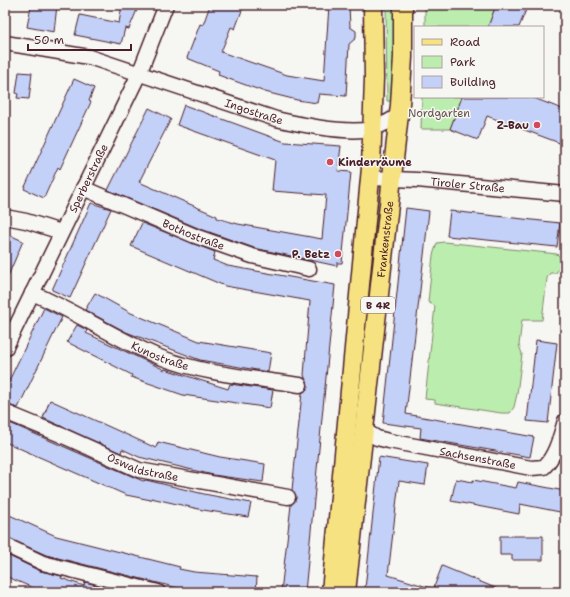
<svg xmlns="http://www.w3.org/2000/svg" width="570" height="597" viewBox="0 0 570 597" font-family="'Shantell Sans',sans-serif">
	<style>
		.green { fill: #bbeeae; stroke: #82866c }
		.building { fill: #c3d1f8; stroke: #4a1f2b }
		.lines { fill: none; stroke-linecap: round; stroke-linejoin: round }
		.minor-casing { stroke: #4a1f2b; stroke-width: 17 }
		.major-casing { stroke: #4a1f2b; stroke-width: 21 }
		.minor { stroke: #f6f6f2; stroke-width: 14 }
		.major { stroke: #f7e281; stroke-width: 18 }
		.poi-dot { fill: #d1495b; stroke: #f6f6f2; stroke-width: 1.5 }
		.labels { text-anchor: middle; stroke-width: 3; stroke-linejoin: round; paint-order: stroke }
		.shield { fill: #f6f6f2; stroke: #7e6067; stroke-width: 1 }
		.shield-label { font-size: 10px; font-weight: bold; fill: #4a1f2b }
		.street-label { font-size: 11px; fill: #4a1f2b; stroke: #f6f6f2 }
		.park-label { font-size: 11px; fill: #66534c; stroke: #f6f6f2 }
		.poi-label { font-size: 11px; font-weight: bold; fill: #4a1f2b; stroke: #f6f6f2; text-anchor: end }
	</style>
	<rect width="100%" height="100%" fill="#f6f6f2"/>
	<filter id="ink" filterUnits="userSpaceOnUse"><feTurbulence type="fractalNoise" baseFrequency=".025" numOctaves="2"/><feDisplacementMap in="SourceGraphic" scale="8" xChannelSelector="R" yChannelSelector="G"/><feConvolveMatrix kernelMatrix="1 2 1 2 8 2 1 2 1" color-interpolation-filters="sRGB"/></filter>
	<g filter="url(#ink)">
		<g class="green">
			<polygon points="386,5 397,5 393,101 387,101"/>
			<polygon points="425,5 496,5 488,27 425,27"/>
			<polygon points="422,97 462,97 450,129 421,129"/>
			<polygon points="375,214 381,215 358,408 357,402"/>
			<polygon points="444,242 557,254 560,257 560,267 556,273 550,273 547,278 542,320 522,320 519,345 522,354 517,394 514,407 510,413 501,413 435,403 435,400 425,399 435,306 428,302 433,255 437,243"/>
		</g>
		<g class="building">
			<polygon points="46,5 57,5 54,32 27,27 31,6 45,8"/>
			<polygon points="122,5 139,5 129,29 125,28 121,44 75,35 80,15 119,23"/>
			<polygon points="210,5 244,5 235,29 231,27 221,52 287,75 324,81 329,5 349,5 350,27 356,31 356,38 349,44 346,96 319,94 317,103 297,100 265,92 218,75 219,71 187,58 200,24 203,25"/>
			<polygon points="496,5 528,5 519,27 488,27"/>
			<polygon points="19,72 32,73 29,99 17,98 18,94 16,93"/>
			<polygon points="74,79 94,88 89,101 91,102 60,169 58,167 44,198 24,189"/>
			<polygon points="462,97 531,97 565,110 565,145 487,116 478,140 450,129"/>
			<polygon points="184,105 285,142 341,146 338,171 351,172 342,263 337,263 337,266 254,248 198,228 108,190 149,108 171,119 139,182 217,216 217,218 238,224 322,239 326,195 272,191 275,160 177,125"/>
			<polygon points="91,203 111,209 70,298 52,290"/>
			<polygon points="406,208 429,211 406,414 534,437 530,457 420,438 421,428 383,423"/>
			<polygon points="450,211 560,223 557,247 447,236"/>
			<polygon points="142,223 215,252 213,260 228,266 335,285 305,592 281,592 291,505 296,498 292,490 302,393 306,390 308,386 304,375 310,301 225,286 131,246"/>
			<polygon points="5,233 23,241 5,283"/>
			<polygon points="95,293 131,313 199,341 271,353 268,372 200,360 126,332 85,310"/>
			<polygon points="44,308 62,317 18,408 5,404 5,389"/>
			<polygon points="77,325 87,330 86,333 165,370 165,369 228,389 230,384 273,390 270,408 183,395 131,377 132,375 67,342"/>
			<polygon points="536,340 557,343 548,423 527,421"/>
			<polygon points="50,400 156,448 158,442 220,457 265,464 263,482 213,475 139,457 122,449 121,453 43,418"/>
			<polygon points="5,421 143,481 146,480 204,494 251,503 248,517 203,510 151,498 151,500 126,495 5,442"/>
			<polygon points="379,457 428,465 425,485 399,481 388,575 434,589 433,592 377,592 365,589"/>
			<polygon points="456,479 473,482 473,480 516,488 518,482 565,491 565,513 520,504 519,514 451,501"/>
			<polygon points="5,513 56,536 180,567 179,569 194,572 257,577 256,592 194,592 46,555 5,537"/>
			<polygon points="500,536 543,536 543,560 512,560 512,555 500,555"/>
			<polygon points="5,554 40,571 62,576 61,578 84,586 85,582 123,592 43,592 5,576"/>
			<polygon points="442,566 505,592 447,592 434,587"/>
		</g>
		<g class="lines">
			<defs>
				<g id="minor">
					<path id="s1" d="M5,43L89,57L276,119C302,125 345,134 371,129C380,127 390,120 399,116"/>
					<path id="s2" d="M370,178L417,180L565,194"/>
					<path id="s3" d="M83,188L195,236L252,256L309,269"/>
					<polyline points="5,217 26,221 61,232"/>
					<path id="s4" d="M32,293C75,311 114,338 157,356C202,374 252,378 300,385"/>
					<path id="s5" d="M5,349L139,74L166,5"/>
					<path id="s6" d="M5,412L61,435L139,470L288,497"/>
					<path id="s7" d="M364,430L377,438L389,441L531,468L544,467C556,455 560,437 565,421"/>
					<polyline points="5,545 43,563 158,592"/>
				</g>
				<g id="major">
					<polyline points="331,592 371,168 374,78 373,5"/>
					<path id="s8" d="M346,592L400,105L403,57V5"/>
				</g>
			</defs>
			<use href="#minor" class="minor-casing"/>
			<use href="#major" class="major-casing"/>
			<use href="#minor" class="minor"/>
			<use href="#major" class="major"/>
		</g>
	</g>
	<g class="poi-dot">
		<circle cx="537" cy="125" r="4"/>
		<circle cx="330" cy="162" r="4"/>
		<circle cx="338" cy="254" r="4"/>
	</g>
	<g class="labels">
		<rect class="shield" x="361" y="297" width="34" height="16" rx="3"/>
		<g class="shield-label">
			<text x="378" y="309">B 4R</text>
		</g>
		<g class="street-label">
			<text dy="4" stroke="none"><textPath href="#s1" startOffset="259">Ingostraße</textPath></text>
			<text dy="4" stroke="none"><textPath href="#s5" startOffset="190">Sperberstraße</textPath></text>
			<text dy="4" stroke="none"><textPath href="#s2" startOffset="98">Tiroler Straße</textPath></text>
			<text dy="4" stroke="none"><textPath href="#s3" startOffset="120">Bothostraße</textPath></text>
			<text dy="4" stroke="none"><textPath href="#s8" startOffset="355">Frankenstraße</textPath></text>
			<text dy="4" stroke="none"><textPath href="#s4" startOffset="143">Kunostraße</textPath></text>
			<text dy="4" stroke="none"><textPath href="#s7" startOffset="118">Sachsenstraße</textPath></text>
			<text dy="4" stroke="none"><textPath href="#s6" startOffset="149">Oswaldstraße</textPath></text>
		</g>
		<g class="park-label">
			<text x="439" y="117">Nordgarten</text>
		</g>
		<g class="poi-label">
			<text x="529" y="129">Z-Bau</text>
			<text x="338" y="166" text-anchor="start">Kinderräume</text>
			<text x="330" y="258">P. Betz</text>
		</g>
	</g>
	<rect width="570" height="597" fill="none" stroke="#f6f6f2" stroke-width="20"/>
	<rect x="10" y="10" width="550" height="577" fill="none" stroke="#4a1f2b" stroke-width="1.5" filter="url(#ink)"/>
	<rect x="414" y="26" width="130" height="72" fill="#f6f6f2" stroke="#b1a0a2"/>
	<rect x="422" y="39" width="20" height="6" fill="#f7e281" stroke="#b1a0a2"/>
	<text x="450" y="46" font-size="12" fill="#4a1f2b">Road</text>
	<rect x="422" y="56" width="20" height="12" fill="#bbeeae" stroke="#b1a0a2"/>
	<text x="450" y="66" font-size="12" fill="#4a1f2b">Park</text>
	<rect x="422" y="76" width="20" height="12" fill="#c3d1f8" stroke="#b1a0a2"/>
	<text x="450" y="86" font-size="12" fill="#4a1f2b">Building</text>
	<path d="M28 44v6h103v-6" fill="none" stroke="#4a1f2b" stroke-width="2"/>
	<text x="34" y="44" font-size="12" fill="#4a1f2b" stroke="#f6f6f2" stroke-width="3" paint-order="stroke">50 m</text>
</svg>
